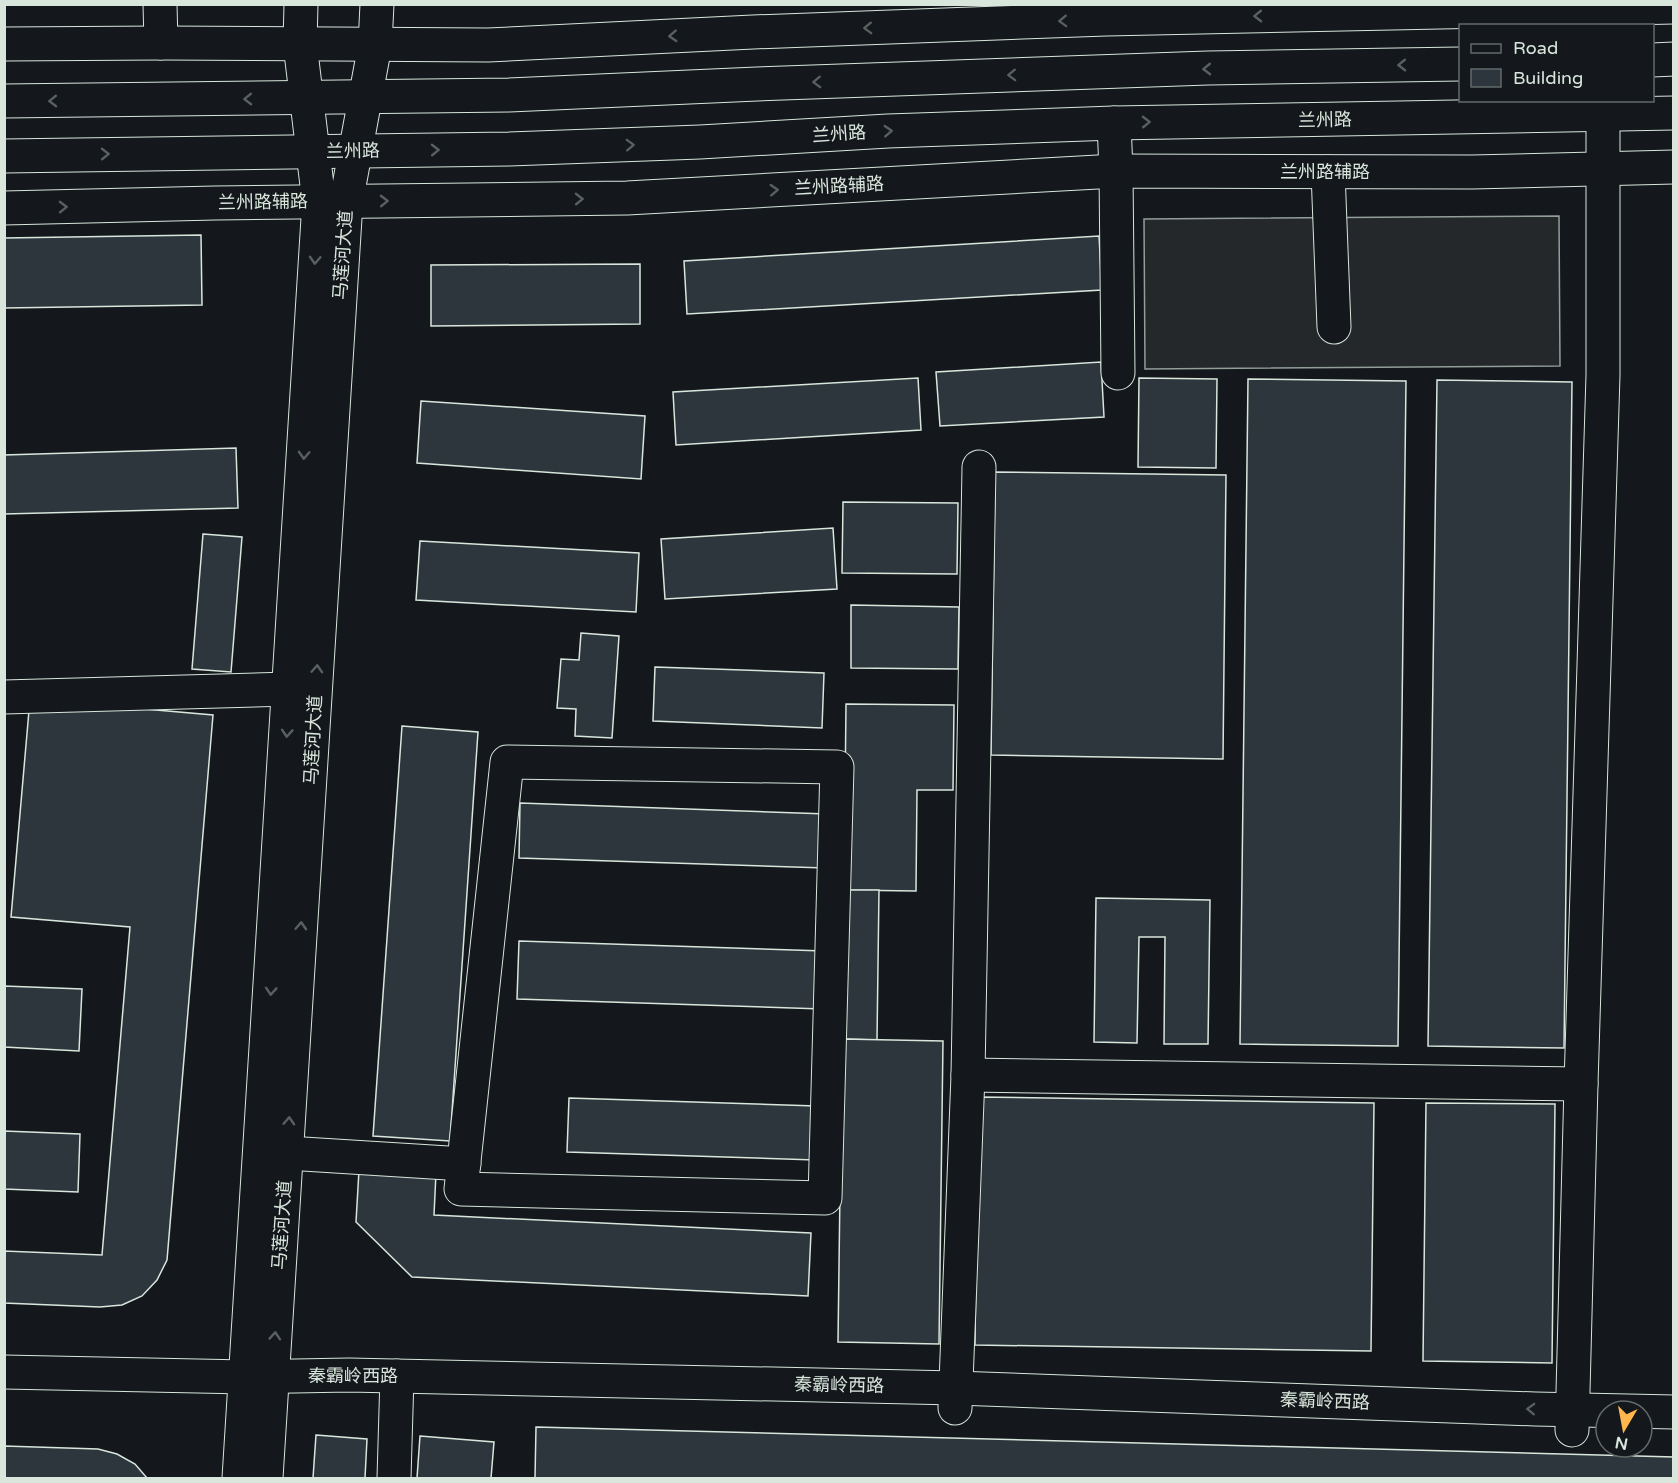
<svg xmlns="http://www.w3.org/2000/svg" width="1678" height="1483" viewBox="0 0 1678 1483" font-family="'Varela Round','Noto Sans SC',sans-serif">
	<style>
		.parking { fill: #24282b; stroke: #939e99; stroke-width: 1.5 }
		.building { fill: #2c363c; stroke: #d8e6dc; stroke-width: 1.5 }
		.lines { fill: none; stroke-linecap: round; stroke-linejoin: round }
		.minor-casing { stroke: #d8e6dc; stroke-width: 35 }
		.major-casing { stroke: #d8e6dc; stroke-width: 35 }
		.minor { stroke: #14181c; stroke-width: 33 }
		.major { stroke: #14181c; stroke-width: 33 }
		.oneway { stroke: #59605f }
		.labels { text-anchor: middle; stroke-width: 4.5; stroke-linejoin: round; paint-order: stroke }
		.street-label { font-size: 18px; fill: #d8e6dc; stroke: #14181c }
	</style>
	<rect width="100%" height="100%" fill="#14181c"/>
	<polygon class="parking" points="1559,216 1560,366 1145,369 1144,219"/>
	<g class="building">
		<polygon points="201,235 202,305 4,308 4,238"/>
		<polygon points="1099,236 1102,290 687,314 684,261"/>
		<polygon points="640,264 640,324 431,326 431,265"/>
		<polygon points="1101,362 1104,417 940,426 936,372"/>
		<polygon points="918,378 921,430 676,445 673,392"/>
		<polygon points="1139,378 1217,379 1216,468 1138,467"/>
		<polygon points="1248,379 1406,381 1398,1046 1240,1044"/>
		<polygon points="1437,380 1572,382 1564,1048 1428,1046"/>
		<polygon points="421,401 645,416 641,479 417,463"/>
		<polygon points="236,448 238,508 4,514 4,455"/>
		<polygon points="995,472 1226,475 1223,759 991,755"/>
		<polygon points="843,502 958,503 957,574 842,573"/>
		<polygon points="833,528 837,589 665,599 661,539"/>
		<polygon points="203,534 242,537 231,672 192,669"/>
		<polygon points="420,541 639,553 636,612 416,600"/>
		<polygon points="851,605 959,607 958,669 851,668"/>
		<polygon points="581,633 619,636 612,738 575,736 576,709 557,708 561,659 579,660"/>
		<polygon points="655,667 824,673 822,728 653,721"/>
		<polygon points="30,699 213,715 167,1260 157,1280 142,1296 122,1305 100,1307 4,1303 4,1251 102,1255 130,927 11,917"/>
		<polygon points="846,704 954,705 953,790 917,790 916,891 844,890"/>
		<polygon points="402,726 478,732 450,1141 373,1136"/>
		<polygon points="520,803 827,814 825,868 519,858"/>
		<polygon points="844,890 879,890 877,1040 842,1039"/>
		<polygon points="1096,898 1210,900 1208,1044 1164,1044 1165,937 1139,937 1137,1043 1094,1042"/>
		<polygon points="519,941 824,951 822,1009 517,999"/>
		<polygon points="4,986 82,989 79,1051 4,1047"/>
		<polygon points="842,1039 943,1041 939,1344 838,1342"/>
		<polygon points="978,1097 1374,1103 1371,1351 975,1345"/>
		<polygon points="569,1098 816,1106 815,1160 567,1152"/>
		<polygon points="1426,1103 1555,1104 1552,1363 1423,1361"/>
		<polygon points="4,1131 80,1134 78,1192 4,1189"/>
		<polygon points="359,1170 436,1173 434,1215 811,1233 808,1296 412,1277 356,1222"/>
		<polygon points="536,1427 1674,1457 1674,1478 535,1478"/>
		<polygon points="316,1435 367,1439 365,1478 313,1478"/>
		<polygon points="420,1436 494,1442 491,1478 417,1478"/>
		<polygon points="4,1446 98,1449 117,1454 135,1464 147,1478 4,1478"/>
	</g>
	<g class="lines">
		<defs>
			<g id="minor">
				<polyline points="160,4 161,43"/>
				<polyline points="4,44 161,43 488,45 753,32 1106,19 1674,7"/>
				<polyline points="1114,123 1116,171 1118,373"/>
				<polyline points="1328,172 1334,327"/>
				<polyline points="4,208 215,203 627,198 1116,171 1472,172 1674,167"/>
				<polyline points="4,697 289,689"/>
				<polygon points="507,762 837,767 825,1198 461,1189"/>
				<polyline points="968,1075 1581,1084"/>
				<polyline points="287,1153 464,1164"/>
				<polyline points="4,1372 246,1377 349,1375 956,1388 1535,1409 1674,1412"/>
				<polyline points="955,1408 968,1075 979,467"/>
				<polyline points="1572,1430 1581,1084 1603,375 1603,115"/>
				<polyline points="239,1478 319,202"/>
				<polyline points="266,1478 346,202"/>
				<polyline points="394,1478 397,1376"/>
			</g>
			<g id="major">
				<polyline points="301,4 300,44 319,202"/>
				<polyline points="1652,60 1674,59"/>
				<polyline points="4,101 509,95 757,84 1208,68 1460,64"/>
				<polyline points="4,156 509,149 700,142 888,131 1114,123 1674,113"/>
				<polyline points="346,202 375,45 377,4"/>
			</g>
		</defs>
		<use href="#minor" class="minor-casing"/>
		<use href="#major" class="major-casing"/>
		<use href="#minor" class="minor"/>
		<use href="#major" class="major"/>
	</g>
	<defs><path id="oneway-chevron" d="M-2-3.5L2.5 0L-2 3.5" fill="none" stroke-width="1.6" stroke-linecap="round" stroke-linejoin="round" transform="scale(1.5)"/></defs>
	<g class="oneway">
		<use href="#oneway-chevron" transform="translate(1258 16) rotate(179)"/>
		<use href="#oneway-chevron" transform="translate(1063 21) rotate(178)"/>
		<use href="#oneway-chevron" transform="translate(868 28) rotate(178)"/>
		<use href="#oneway-chevron" transform="translate(673 36) rotate(177)"/>
		<use href="#oneway-chevron" transform="translate(1402 65) rotate(179)"/>
		<use href="#oneway-chevron" transform="translate(1207 69) rotate(179)"/>
		<use href="#oneway-chevron" transform="translate(1012 75) rotate(178)"/>
		<use href="#oneway-chevron" transform="translate(817 82) rotate(178)"/>
		<use href="#oneway-chevron" transform="translate(248 99) rotate(179)"/>
		<use href="#oneway-chevron" transform="translate(53 101) rotate(179)"/>
		<use href="#oneway-chevron" transform="translate(1146 122) rotate(-1)"/>
		<use href="#oneway-chevron" transform="translate(888 131) rotate(-3)"/>
		<use href="#oneway-chevron" transform="translate(630 145) rotate(-2)"/>
		<use href="#oneway-chevron" transform="translate(435 150) rotate(-1)"/>
		<use href="#oneway-chevron" transform="translate(105 154) rotate(-1)"/>
		<use href="#oneway-chevron" transform="translate(774 190) rotate(-3)"/>
		<use href="#oneway-chevron" transform="translate(579 199) rotate(-1)"/>
		<use href="#oneway-chevron" transform="translate(384 201) rotate(-1)"/>
		<use href="#oneway-chevron" transform="translate(63 207) rotate(-1)"/>
		<use href="#oneway-chevron" transform="translate(315 260) rotate(93)"/>
		<use href="#oneway-chevron" transform="translate(304 455) rotate(93)"/>
		<use href="#oneway-chevron" transform="translate(317 669) rotate(-87)"/>
		<use href="#oneway-chevron" transform="translate(287 733) rotate(94)"/>
		<use href="#oneway-chevron" transform="translate(301 926) rotate(-87)"/>
		<use href="#oneway-chevron" transform="translate(271 991) rotate(94)"/>
		<use href="#oneway-chevron" transform="translate(289 1121) rotate(-87)"/>
		<use href="#oneway-chevron" transform="translate(275 1336) rotate(-86)"/>
		<use href="#oneway-chevron" transform="translate(1531 1409) rotate(-178)"/>
	</g>
	<g class="labels">
		<g class="street-label">
			<text transform="translate(1325 120) rotate(-1)" y="6">兰州路</text>
			<text transform="translate(839 134) rotate(-4)" y="6">兰州路</text>
			<text transform="translate(353 151) rotate(-1)" y="6">兰州路</text>
			<text x="1325" y="178">兰州路辅路</text>
			<text transform="translate(839 186) rotate(-3)" y="6">兰州路辅路</text>
			<text transform="translate(263 202) rotate(-1)" y="6">兰州路辅路</text>
			<text transform="translate(343 255) rotate(-86)" y="6">马莲河大道</text>
			<text transform="translate(313 740) rotate(-87)" y="6">马莲河大道</text>
			<text transform="translate(282 1225) rotate(-86)" y="6">马莲河大道</text>
			<text x="353" y="1382">秦霸岭西路</text>
			<text transform="translate(839 1385) rotate(1)" y="6">秦霸岭西路</text>
			<text transform="translate(1325 1401) rotate(2)" y="6">秦霸岭西路</text>
		</g>
	</g>
	<rect width="1678" height="1483" fill="none" stroke="#d8e6dc" stroke-width="12"/>
	<rect x="1459" y="24" width="195" height="78" fill="#14181c" stroke="#626a69" stroke-width="1.5"/>
	<rect x="1471" y="44" width="30" height="9" fill="#14181c" stroke="#626a69" stroke-width="1.5"/>
	<text x="1513" y="54" font-size="18" fill="#d8e6dc">Road</text>
	<rect x="1471" y="69" width="30" height="18" fill="#2c363c" stroke="#626a69" stroke-width="1.5"/>
	<text x="1513" y="84" font-size="18" fill="#d8e6dc">Building</text>
	<g transform="translate(1624 1429) rotate(190)"><circle r="28" fill="#14181c" stroke="#626a69" stroke-width="1.5"/>
	<path d="M0-4.5L10 22L0 15L-10 22Z" fill="#ffb74d"/>
	<text y="-9" font-size="16" font-weight="bold" text-anchor="middle" fill="#d8e6dc">N</text>
	</g>
</svg>
